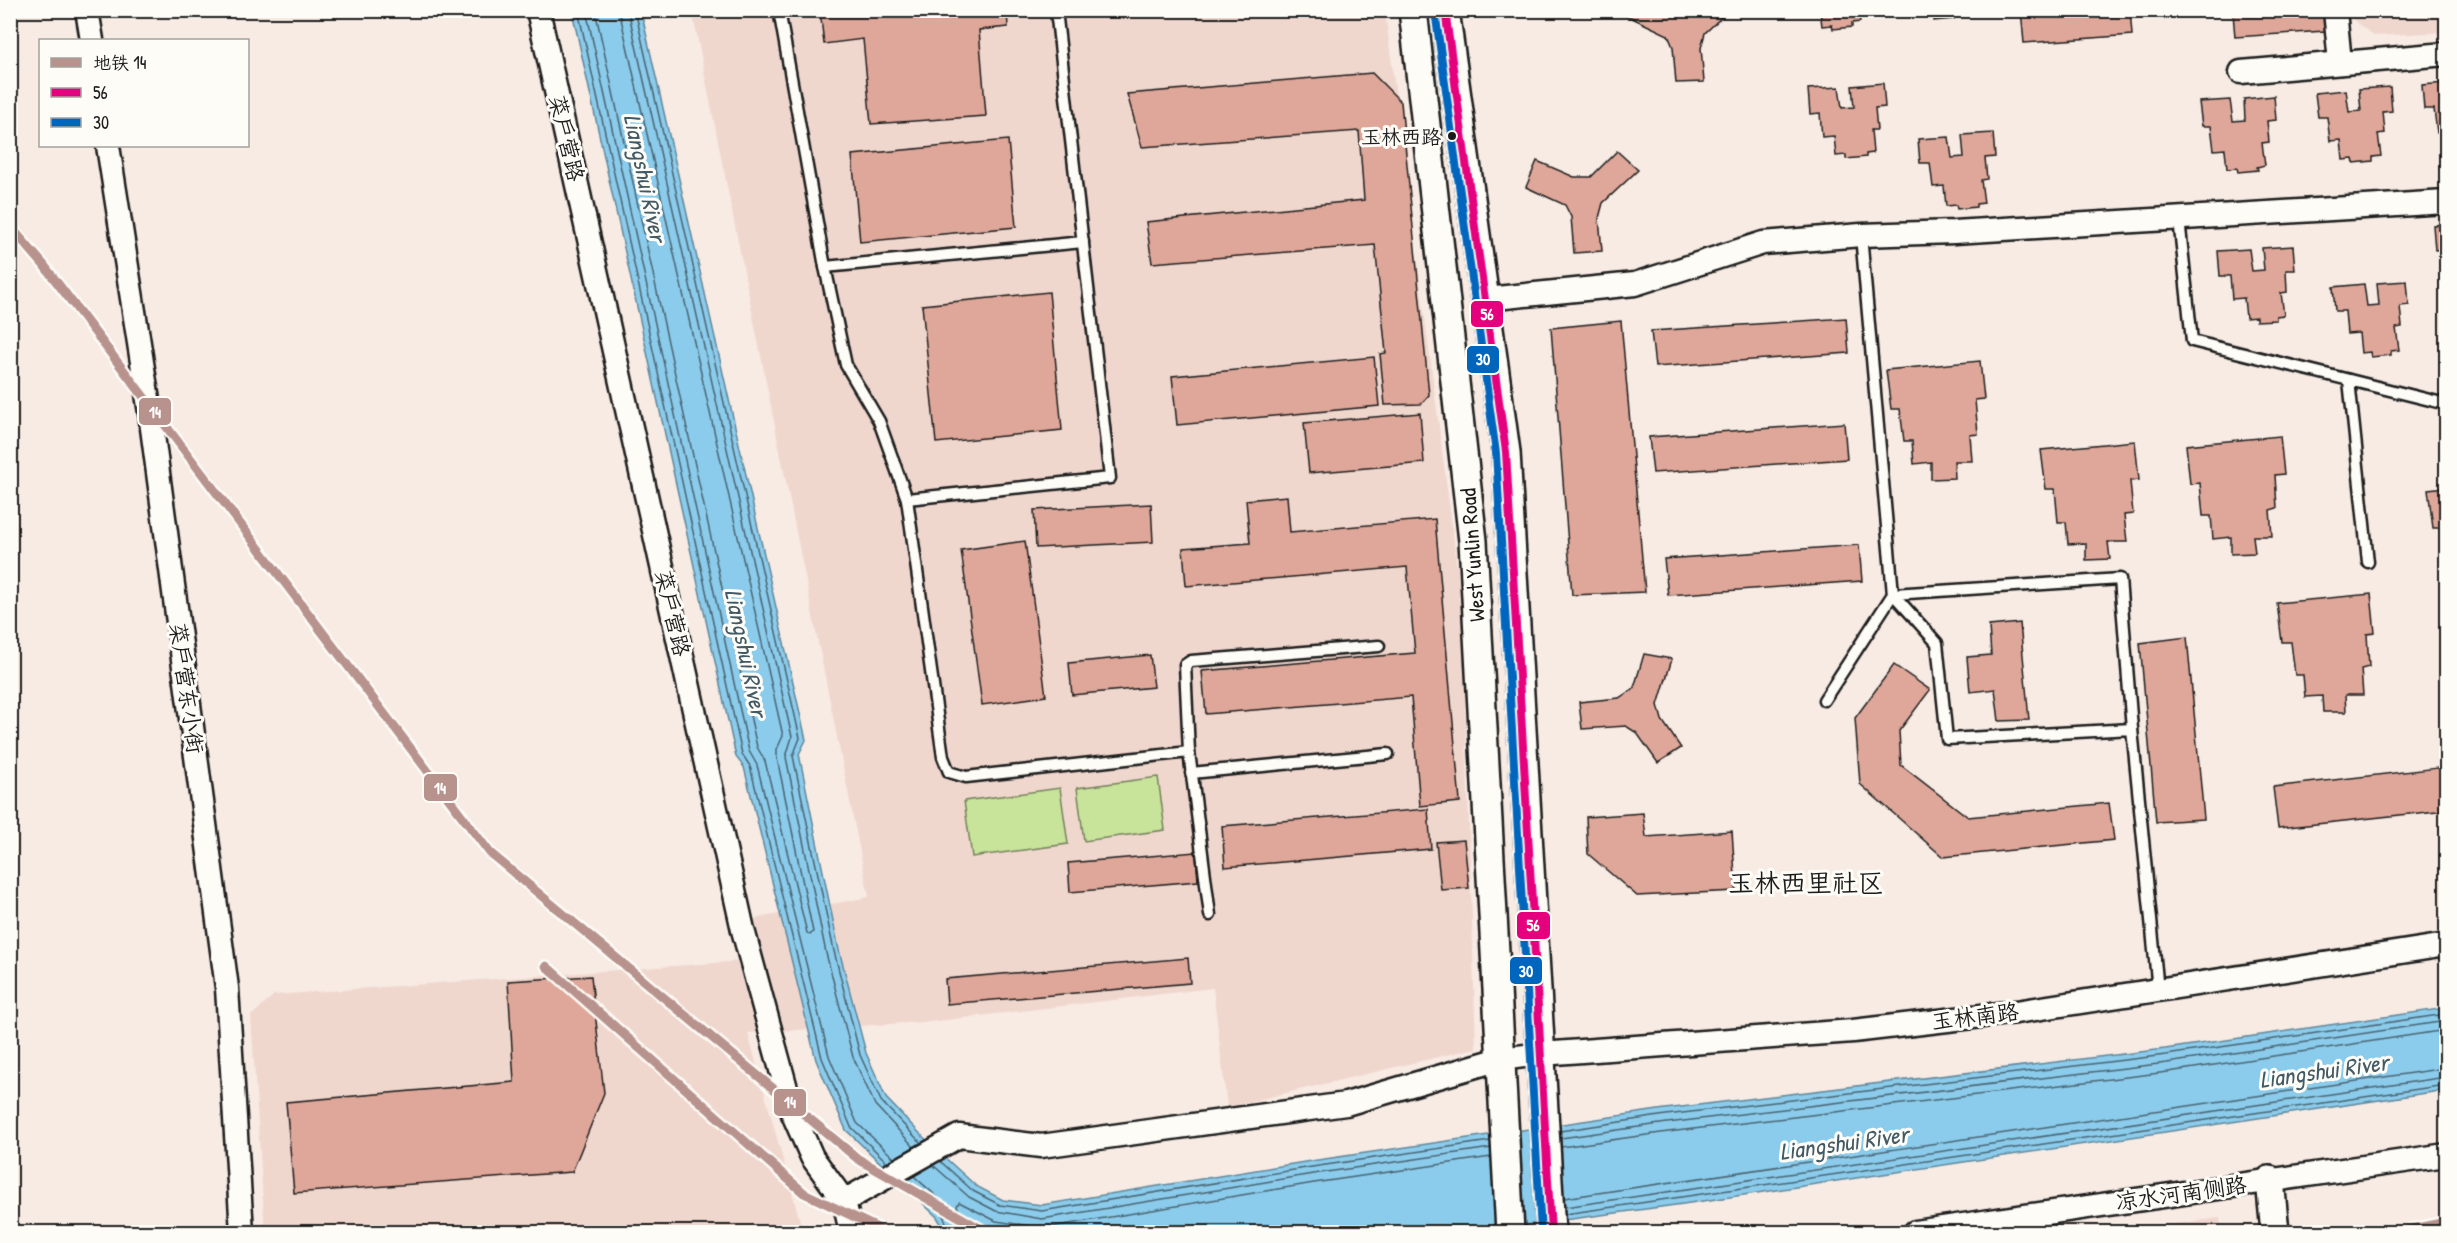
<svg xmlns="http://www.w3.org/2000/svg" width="2457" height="1243" viewBox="0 0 2457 1243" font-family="'Patrick Hand','LXGW WenKai TC',sans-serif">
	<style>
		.built { fill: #f0d7ce }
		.green { fill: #c8e39a; stroke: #72805b; stroke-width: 1.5 }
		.water { fill: #8bccec; stroke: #5f8699; stroke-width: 1.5 }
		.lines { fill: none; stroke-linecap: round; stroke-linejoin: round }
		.shore { stroke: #48626f; stroke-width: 1.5 }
		.building { fill: #dfa799; stroke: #1c1c1c; stroke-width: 1.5 }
		.service-casing { stroke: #1c1c1c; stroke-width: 15 }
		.minor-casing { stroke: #1c1c1c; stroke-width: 27 }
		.tertiary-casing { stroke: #1c1c1c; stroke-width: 32 }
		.service { stroke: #fdfcf7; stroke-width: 10 }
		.minor { stroke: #fdfcf7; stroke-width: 22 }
		.tertiary { stroke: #fdfcf7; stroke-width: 27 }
		.bus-1-casing { stroke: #fdfcf7; stroke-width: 12 }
		.bus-2-casing { stroke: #fdfcf7; stroke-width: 12 }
		.bus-1 { stroke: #e5007d; stroke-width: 8 }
		.bus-2 { stroke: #0065bd; stroke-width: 8 }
		.metro-1-casing { stroke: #fdfcf7; stroke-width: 14 }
		.metro-1 { stroke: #b8928d; stroke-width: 9 }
		.bus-dot { fill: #1c1c1c; stroke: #fdfcf7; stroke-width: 2 }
		.labels { text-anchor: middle; stroke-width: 6; stroke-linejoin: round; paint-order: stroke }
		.bus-label { font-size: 20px; fill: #1c1c1c; stroke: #fdfcf7; text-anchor: end }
		.street-label { font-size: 22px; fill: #1c1c1c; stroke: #fdfcf7 }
		.water-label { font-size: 24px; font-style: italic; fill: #435a65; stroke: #fdfcf7 }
		.quarter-label { font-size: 26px; fill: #1c1c1c; stroke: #fdfcf7 }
		.line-badge { stroke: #fdfcf7; stroke-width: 2 }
		.badge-label { font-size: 16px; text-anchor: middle; font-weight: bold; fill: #fff }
	</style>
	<rect width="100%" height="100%" fill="#f7ebe4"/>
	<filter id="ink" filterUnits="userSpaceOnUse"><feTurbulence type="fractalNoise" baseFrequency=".0167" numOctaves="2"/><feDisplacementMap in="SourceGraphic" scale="12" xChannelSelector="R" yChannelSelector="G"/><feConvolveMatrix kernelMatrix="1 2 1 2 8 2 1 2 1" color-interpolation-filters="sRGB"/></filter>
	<g filter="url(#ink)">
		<g class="built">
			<polygon points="692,11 1385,11 1462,603 1476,1048 1227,1107 1213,988 938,1021 748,1033 803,1232 265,1232 251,1016 274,995 755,960 753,919 869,897"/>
			<polygon points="2349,11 2446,11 2446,32 2374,36 2351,18"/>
			<polygon points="2220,1218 2222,1232 2114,1232"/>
		</g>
		<g class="green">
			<polygon points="1158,777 1165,830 1084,841 1077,788"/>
			<polygon points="1060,788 1068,844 972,857 964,801"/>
		</g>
		<polygon class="water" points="572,11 641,11 806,740 799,754 839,950 866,1053 886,1098 930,1144 976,1186 1003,1200 1042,1205 1311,1161 1665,1109 2165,1049 2446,1008 2446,1090 1683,1204 1475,1232 946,1232 937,1217 846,1130 816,1060 744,767 736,757"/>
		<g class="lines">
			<g class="shore">
				<polyline points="578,10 742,754 750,766 822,1058 851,1127 887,1162"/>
				<polyline points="586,10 749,751 757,765 829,1056 857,1123 894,1158"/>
				<polyline points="595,10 757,747 765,761 807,933 810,935 813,932 777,758 777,749 783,736 619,10"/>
				<polyline points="628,10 792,737 786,757 826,953 853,1057 875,1105 914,1147"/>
				<polyline points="635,10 800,738 793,756 834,951 860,1055 881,1101 921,1143"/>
				<polyline points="1560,1131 1666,1115 2166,1055 2446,1014"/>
				<polyline points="1561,1138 1667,1123 2167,1063 2446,1021"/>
				<polyline points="1561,1147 1668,1132 2168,1072 2446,1030"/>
				<polyline points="940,1161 973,1191 1000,1205 1042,1211 1312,1167 1490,1141"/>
				<polyline points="933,1165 969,1197 996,1211 1042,1219 1313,1174 1491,1148"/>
				<path d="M914,1176C929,1191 957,1209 958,1232"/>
				<polyline points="907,1180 942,1213 950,1232"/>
				<polyline points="1564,1198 2446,1068"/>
				<polyline points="1565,1207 2446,1077"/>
				<polyline points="1565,1214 2446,1085"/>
				<polyline points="967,1232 966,1223 957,1206 959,1202 996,1221 1045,1228 1314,1183 1491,1157"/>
			</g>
		</g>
		<g class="building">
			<polygon points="820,10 1007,10 1008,27 979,30 986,116 871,124 863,39 824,44"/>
			<polygon points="1630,10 1729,10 1705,33 1701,48 1704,82 1676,83 1673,47 1668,35 1628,16"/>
			<polygon points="1820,10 1858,10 1860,22 1852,23 1852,27 1833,29 1832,25 1822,26"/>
			<polygon points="1923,10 1961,10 1962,14 1954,15 1954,19 1934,21 1934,16 1924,17"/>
			<polygon points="2021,10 2130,10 2132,35 2024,43"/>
			<polygon points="2275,10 2323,10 2325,31 2235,37 2233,13"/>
			<polygon points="1372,73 1401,102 1429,395 1421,404 1385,405 1380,354 1386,353 1375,245 1152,263 1146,222 1364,200 1359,131 1142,147 1127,94"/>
			<polygon points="1883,83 1885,107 1875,108 1877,130 1871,130 1873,153 1866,154 1866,157 1846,159 1846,155 1836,156 1834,136 1822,137 1820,113 1810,114 1808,89 1839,87 1842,108 1854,107 1852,86"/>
			<polygon points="2446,83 2446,132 2437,133 2434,109 2424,109 2422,85"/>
			<polygon points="2390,87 2392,111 2383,112 2385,133 2378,134 2381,156 2373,157 2373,161 2354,163 2353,159 2343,160 2341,140 2330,141 2327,117 2318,117 2315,93 2346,90 2349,112 2361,111 2359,89"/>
			<polygon points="2274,96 2276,120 2267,121 2269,142 2262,143 2265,165 2257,167 2258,170 2238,172 2237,168 2227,169 2225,149 2214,150 2211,126 2202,126 2199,102 2230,100 2233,121 2245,120 2244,99"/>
			<polygon points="1993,133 1995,157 1985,158 1987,179 1981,180 1984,203 1976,204 1976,207 1957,209 1956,205 1946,206 1944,186 1933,187 1930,163 1920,163 1918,139 1949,137 1952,158 1964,157 1962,135"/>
			<polygon points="1008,140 1016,227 860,242 852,155"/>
			<polygon points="1617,151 1638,170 1603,203 1599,218 1602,251 1574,253 1571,217 1565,205 1526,187 1537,161 1574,177 1591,177"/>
			<polygon points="2446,224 2446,262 2445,249 2435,250 2433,225"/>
			<polygon points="2293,246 2295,270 2286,270 2287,292 2281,293 2284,315 2276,316 2276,320 2256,321 2256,317 2246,318 2244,298 2232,299 2230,276 2220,276 2218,251 2249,249 2252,271 2264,270 2262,248"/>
			<polygon points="2407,281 2409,305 2400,306 2402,327 2396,328 2399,350 2391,351 2391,355 2371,357 2370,352 2361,353 2359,333 2347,334 2345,311 2335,311 2333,287 2364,284 2367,306 2379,305 2377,283"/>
			<polygon points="1049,292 1062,430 936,443 922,305"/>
			<polygon points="1846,318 1849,353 1655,367 1651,331"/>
			<polygon points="1621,321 1645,592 1572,595 1551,328"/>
			<polygon points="1374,357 1379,406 1177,425 1172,376"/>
			<polygon points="1980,361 1984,399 1975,400 1978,434 1970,435 1972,461 1954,461 1955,478 1931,479 1931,462 1914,464 1912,441 1904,441 1900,409 1891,409 1886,370"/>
			<polygon points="1420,413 1424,463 1309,473 1304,423"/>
			<polygon points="1844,423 1847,459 1653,473 1649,437"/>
			<polygon points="2280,436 2284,474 2275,475 2277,508 2270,510 2272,536 2253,536 2255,553 2231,554 2231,537 2213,539 2211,516 2203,516 2200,483 2190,484 2186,445"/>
			<polygon points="2135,441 2139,480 2130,481 2133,514 2124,515 2127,542 2108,542 2110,559 2086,560 2086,543 2068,544 2066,522 2058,522 2055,489 2046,489 2041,450"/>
			<polygon points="2446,487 2446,561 2442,528 2433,528 2428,489"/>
			<polygon points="1287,496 1290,532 1435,519 1460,802 1420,806 1411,697 1206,714 1202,671 1415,653 1407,567 1186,586 1183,548 1250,543 1246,500"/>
			<polygon points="1151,504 1153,542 1036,548 1034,510"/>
			<polygon points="1025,541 1046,696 982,705 961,550"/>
			<polygon points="1859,545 1862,581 1668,595 1664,559"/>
			<polygon points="2371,594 2375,633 2367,634 2369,667 2361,669 2363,695 2345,695 2346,712 2323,712 2322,696 2305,697 2303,675 2295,675 2291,642 2282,642 2277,603"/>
			<polygon points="2020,623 2029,720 1999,721 1995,689 1970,692 1967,657 1991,655 1989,626"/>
			<polygon points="2187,637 2204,819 2156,822 2140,643"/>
			<polygon points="1644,654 1672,659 1658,705 1662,720 1681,748 1658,763 1637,733 1626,726 1582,729 1579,702 1619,698 1634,688"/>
			<polygon points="1150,655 1154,687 1072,695 1069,663"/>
			<polygon points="1894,665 1930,690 1899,731 1901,765 1968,817 2109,803 2114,840 1943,857 1860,784 1855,718"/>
			<polygon points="2446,767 2446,810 2278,828 2273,787"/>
			<polygon points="1428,809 1431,849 1225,867 1222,826"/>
			<polygon points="1643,813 1646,837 1732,831 1736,891 1637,896 1588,854 1586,817"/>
			<polygon points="1464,840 1469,888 1441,890 1436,842"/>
			<polygon points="1196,852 1198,881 1070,892 1068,863"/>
			<polygon points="1188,958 1190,983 947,1004 945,979"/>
			<polygon points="591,976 604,1093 572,1172 294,1193 286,1102 514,1082 508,981"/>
		</g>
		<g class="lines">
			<defs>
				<g id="service">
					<polyline points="779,10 825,267 846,365 879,421 907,499 943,757 949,772 966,777 1189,752"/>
					<polyline points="2179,219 2192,341 2446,404"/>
					<polyline points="825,267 1083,242"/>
					<polyline points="2349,380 2368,562"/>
					<polyline points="907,499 1110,478 1056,10"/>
					<polyline points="1893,594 1937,643 1947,739 2132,729 2158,990"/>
					<polyline points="1893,594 2120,579 2132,729"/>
					<polyline points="1824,700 1893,594 1861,235"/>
					<polyline points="1191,773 1388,754"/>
					<polyline points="1210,915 1189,752 1185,665 1191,661 1379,646"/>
				</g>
				<g id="minor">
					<polyline points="87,10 92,40"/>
					<polyline points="538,10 743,930 793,1114 812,1157 844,1201 959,1136 1041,1146 1346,1104 1500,1059 1541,1054 1853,1031 2016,1012 2446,945"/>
					<polyline points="2335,10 2340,63"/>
					<polyline points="2241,72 2446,54"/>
					<polyline points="108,146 150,413 227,988 242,1232"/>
					<polyline points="1486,299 1635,284 1763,243 1861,235 1954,232 2446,202"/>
					<polyline points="844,1201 851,1232"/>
					<polyline points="1915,1232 2446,1155"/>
				</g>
				<g id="tertiary">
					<polyline points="1413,10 1473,541 1510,1232"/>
					<polyline points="1445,10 1506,452 1551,1232"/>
					<polyline points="2270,1180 2275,1232"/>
				</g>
			</defs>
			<use href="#service" class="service-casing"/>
			<use href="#minor" class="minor-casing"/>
			<use href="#tertiary" class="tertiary-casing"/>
			<use href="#service" class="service"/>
			<use href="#minor" class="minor"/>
			<use href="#tertiary" class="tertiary"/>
			<defs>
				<polyline id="bus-1" points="1445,10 1506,452 1551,1232"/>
				<polyline id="bus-2" points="1435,11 1496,453 1541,1232"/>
			</defs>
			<use href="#bus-1" class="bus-1-casing"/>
			<use href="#bus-2" class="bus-2-casing"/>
			<use href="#bus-1" class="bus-1"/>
			<use href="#bus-2" class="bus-2"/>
			<defs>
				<g id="metro-1">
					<polyline points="10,226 43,264 490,853 858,1159 986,1232"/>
					<polyline points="546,966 804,1193 886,1232"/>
					<polyline points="2398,1232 2446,1222"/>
				</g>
			</defs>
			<use href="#metro-1" class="metro-1-casing"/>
			<use href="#metro-1" class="metro-1"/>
		</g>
	</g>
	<circle class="bus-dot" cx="1452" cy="136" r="5"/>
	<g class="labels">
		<g class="bus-label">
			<text x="1441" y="144">玉林西路</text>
		</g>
		<g class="street-label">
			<text transform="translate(567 138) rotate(77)" y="8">菜户营路</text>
			<text transform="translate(1472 555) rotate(-94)" y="8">West Yunlin Road</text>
			<text transform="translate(673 613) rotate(77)" y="8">菜户营路</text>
			<text transform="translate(187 688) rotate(82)" y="8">菜户营东小街</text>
			<text transform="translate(1975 1016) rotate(-7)" y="8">玉林南路</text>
			<text transform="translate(2181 1193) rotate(-8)" y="8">凉水河南侧路</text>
		</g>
		<g class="water-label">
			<text transform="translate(645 178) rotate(78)" y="8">Liangshui River</text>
			<text transform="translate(746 653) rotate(78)" y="8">Liangshui River</text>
			<text transform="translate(2324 1071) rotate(-8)" y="8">Liangshui River</text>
			<text transform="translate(1844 1143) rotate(-8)" y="8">Liangshui River</text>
		</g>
		<g class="quarter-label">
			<text x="1806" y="892">玉林西里社区</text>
		</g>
	</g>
	<g class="line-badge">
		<rect x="1470" y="300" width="34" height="28" rx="6" fill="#e5007d"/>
		<rect x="1466" y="345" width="34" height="29" rx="6" fill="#0065bd"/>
		<rect x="138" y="397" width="34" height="29" rx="6" fill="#b8928d"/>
		<rect x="423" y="773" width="35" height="29" rx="6" fill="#b8928d"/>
		<rect x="1516" y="911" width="35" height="29" rx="6" fill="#e5007d"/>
		<rect x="1509" y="956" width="34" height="29" rx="6" fill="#0065bd"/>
		<rect x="773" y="1088" width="34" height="29" rx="6" fill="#b8928d"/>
	</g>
	<g class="badge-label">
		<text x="1487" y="320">56</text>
		<text x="1483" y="365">30</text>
		<text x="155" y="418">14</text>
		<text x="440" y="794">14</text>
		<text x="1533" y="931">56</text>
		<text x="1526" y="977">30</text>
		<text x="790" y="1108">14</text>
	</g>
	<rect width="2457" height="1243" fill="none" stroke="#fdfcf7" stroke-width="36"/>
	<rect x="18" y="18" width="2421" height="1207" fill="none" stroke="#1c1c1c" stroke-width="2" filter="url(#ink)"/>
	<rect x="39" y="39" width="210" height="108" fill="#fdfcf7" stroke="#a3a29f" stroke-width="1.5"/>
	<rect x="51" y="58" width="30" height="9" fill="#b8928d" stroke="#a3a29f" stroke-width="1.5"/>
	<text x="93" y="69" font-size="18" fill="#1c1c1c">地铁 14</text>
	<rect x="51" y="88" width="30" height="9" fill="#e5007d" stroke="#a3a29f" stroke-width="1.5"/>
	<text x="93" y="99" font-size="18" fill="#1c1c1c">56</text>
	<rect x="51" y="118" width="30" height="9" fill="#0065bd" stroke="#a3a29f" stroke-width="1.5"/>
	<text x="93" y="129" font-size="18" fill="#1c1c1c">30</text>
</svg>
